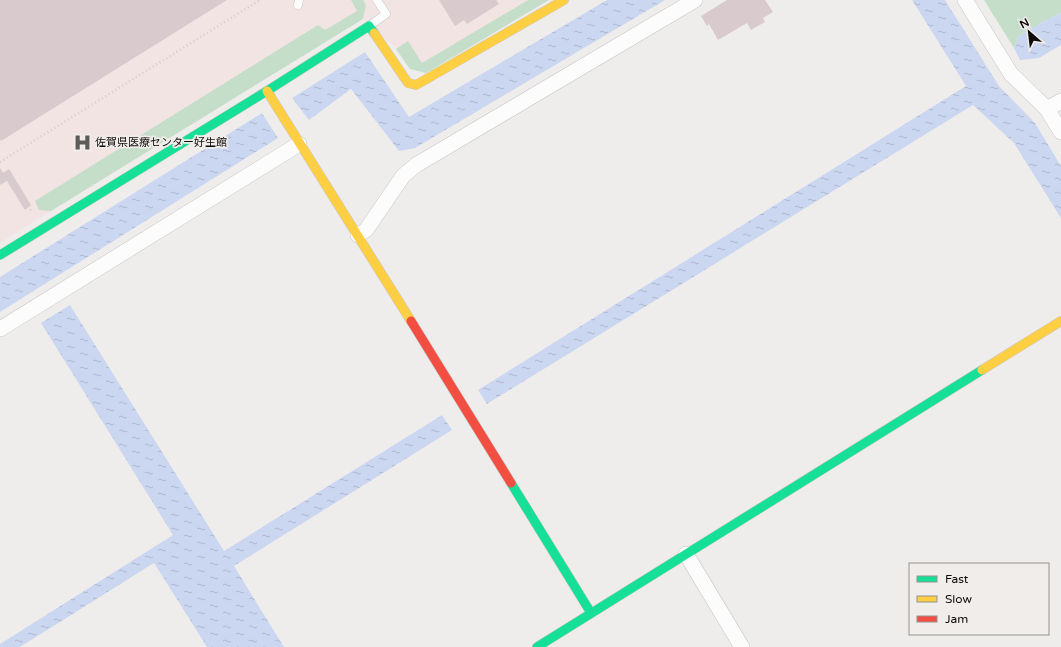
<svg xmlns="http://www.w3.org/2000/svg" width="1061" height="647" viewBox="0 0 1061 647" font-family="'Varela Round','Noto Sans JP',sans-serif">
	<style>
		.medical { fill: #f3e4e4 }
		.grass { fill: #c4dec9 }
		.water { fill: url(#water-ripples) }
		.building { fill: #d9cace }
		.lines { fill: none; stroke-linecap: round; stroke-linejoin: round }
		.lane-casing { stroke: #c8c7c6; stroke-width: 9 }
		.street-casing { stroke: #c8c7c6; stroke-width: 16 }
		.fast-casing { stroke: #c8c7c6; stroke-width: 10 }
		.slow-casing { stroke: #c8c7c6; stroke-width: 10 }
		.jam-casing { stroke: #c8c7c6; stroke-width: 10 }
		.path { stroke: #cfcece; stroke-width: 2.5; stroke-dasharray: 1 3; stroke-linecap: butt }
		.lane { stroke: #fdfcfc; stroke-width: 8 }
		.street { stroke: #fdfcfc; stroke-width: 15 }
		.fast { stroke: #16e098; stroke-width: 9 }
		.slow { stroke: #ffcf43; stroke-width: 9 }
		.jam { stroke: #f24e42; stroke-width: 9 }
		.labels { text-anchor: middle; stroke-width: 3.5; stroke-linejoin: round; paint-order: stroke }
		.poi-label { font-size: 11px; fill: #0d0c0b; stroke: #f0edea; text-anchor: start }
	</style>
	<defs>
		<pattern id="water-ripples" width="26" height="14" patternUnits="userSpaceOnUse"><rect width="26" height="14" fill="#cbd7f1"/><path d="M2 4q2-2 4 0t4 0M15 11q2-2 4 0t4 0" fill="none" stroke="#adb7cd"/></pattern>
	</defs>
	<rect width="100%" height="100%" fill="#efedeb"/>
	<polygon class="medical" points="0,0 549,0 426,73 362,19 0,243"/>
	<g class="grass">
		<polygon points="351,0 363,0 366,5 363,19 51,211 39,210 35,201 318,25 325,30 357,11"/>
		<polygon points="528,0 549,0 426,73 410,69 396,49 408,41 422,63"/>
		<polygon points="984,0 1061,0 1061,13 1043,22 1019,36 1014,48"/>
	</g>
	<g class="water">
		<polygon points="607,0 665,0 415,148 399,151 351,89 309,120 292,98 365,52 409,117"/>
		<polygon points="912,0 945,0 999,86 1035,123 1061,166 1061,218 1014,143 973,105 487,404 478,390 966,86"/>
		<polygon points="1061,13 1061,45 1039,58 1020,60 1014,48 1019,36 1043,22"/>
		<polygon points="262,113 278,138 0,312 0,277"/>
		<polygon points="70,305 224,551 442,415 452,430 234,566 284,647 207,647 154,563 20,647 0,647 0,644 173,535 41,323"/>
	</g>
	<g class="building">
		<polygon points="0,0 227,0 1,141 0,139"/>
		<polygon points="439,0 496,0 499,4 467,24 464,20 455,26"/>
		<polygon points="727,0 765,0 773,12 763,18 765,22 751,30 747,23 718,40 709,24 707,26 701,16"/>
		<polygon points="0,168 3,173 9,169 31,205 25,210 7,181 0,185"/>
	</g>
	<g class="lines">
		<defs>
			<g id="lane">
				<polyline points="298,5 299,0"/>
				<polyline points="369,26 386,14 377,0"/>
			</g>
			<g id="street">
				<polyline points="965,0 1011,74 1047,109 1061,132"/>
				<polyline points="1047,109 1061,101"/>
				<polyline points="358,235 366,230 403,176 416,165 695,0"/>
				<polyline points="0,329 299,144"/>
				<polyline points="686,554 742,647"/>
			</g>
			<g id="fast">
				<polyline points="0,255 267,91 369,26 374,33"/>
				<polyline points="511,483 591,613"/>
				<polyline points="537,647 982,370"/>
			</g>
			<g id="slow">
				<polyline points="374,33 408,83 416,85 564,0"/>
				<polyline points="267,91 411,321"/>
				<polyline points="982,370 1061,321"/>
			</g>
			<polyline id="jam" points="411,321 511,483"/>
		</defs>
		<use href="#lane" class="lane-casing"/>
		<use href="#street" class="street-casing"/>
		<use href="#fast" class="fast-casing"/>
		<use href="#slow" class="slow-casing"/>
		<use href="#jam" class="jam-casing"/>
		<g class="path">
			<polyline points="0,162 260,0"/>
			<polyline points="0,176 3,180 9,176 32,212"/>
		</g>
		<use href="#lane" class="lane"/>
		<use href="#street" class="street"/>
		<use href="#fast" class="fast"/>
		<use href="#slow" class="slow"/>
		<use href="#jam" class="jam"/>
	</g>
	<defs>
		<symbol id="hospital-bare" viewBox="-9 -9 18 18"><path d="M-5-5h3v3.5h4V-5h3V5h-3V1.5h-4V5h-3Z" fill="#5c5b59" stroke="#f0edea" stroke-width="2.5" paint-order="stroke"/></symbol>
	</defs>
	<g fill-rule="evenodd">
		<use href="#hospital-bare" x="70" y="130" width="25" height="25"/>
	</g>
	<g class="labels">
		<g class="poi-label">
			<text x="95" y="146">佐賀県医療センター好生館</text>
		</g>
	</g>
	<rect x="909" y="563" width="140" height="72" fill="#f0edea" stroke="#959391"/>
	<rect x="917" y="576" width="20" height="6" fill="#16e098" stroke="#959391"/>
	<text x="945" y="583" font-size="12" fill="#0d0c0b">Fast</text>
	<rect x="917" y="596" width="20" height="6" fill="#ffcf43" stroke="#959391"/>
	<text x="945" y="603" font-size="12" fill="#0d0c0b">Slow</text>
	<rect x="917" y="616" width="20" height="6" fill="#f24e42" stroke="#959391"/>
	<text x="945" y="623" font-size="12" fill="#0d0c0b">Jam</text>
	<g transform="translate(1029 32) rotate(332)" stroke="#f0edea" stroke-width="3" paint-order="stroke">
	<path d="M0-3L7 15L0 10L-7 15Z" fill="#0d0c0b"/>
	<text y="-6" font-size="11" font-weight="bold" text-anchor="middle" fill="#0d0c0b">N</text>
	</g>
</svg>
